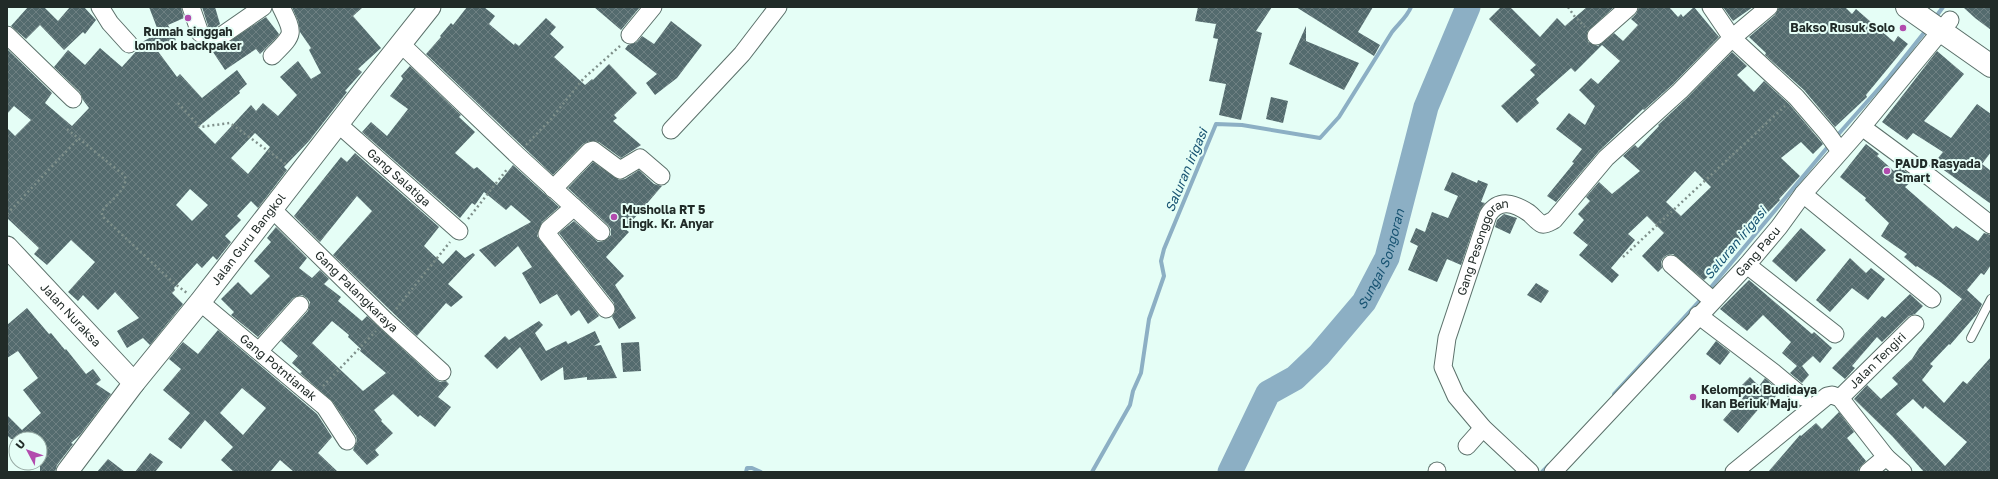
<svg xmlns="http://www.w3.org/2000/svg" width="1998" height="479" viewBox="0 0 1998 479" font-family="'Golos Text',sans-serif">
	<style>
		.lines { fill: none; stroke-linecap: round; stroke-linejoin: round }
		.stream { stroke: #8cafc4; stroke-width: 4 }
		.river { stroke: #8cafc4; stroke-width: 25 }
		.building { fill: url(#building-cross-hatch); fill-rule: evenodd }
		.service-casing { stroke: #5b706a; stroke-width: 10 }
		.minor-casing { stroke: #5b706a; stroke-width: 19 }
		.tertiary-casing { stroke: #5b706a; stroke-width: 23 }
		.secondary-casing { stroke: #5b706a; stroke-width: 24 }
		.path { stroke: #7f908b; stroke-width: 2.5; stroke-dasharray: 2 3; stroke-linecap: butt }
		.service { stroke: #fff; stroke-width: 8 }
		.minor { stroke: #fff; stroke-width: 17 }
		.tertiary { stroke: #fff; stroke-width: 21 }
		.secondary { stroke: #fff; stroke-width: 22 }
		.poi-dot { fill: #b24bae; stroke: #e5fef6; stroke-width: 1.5 }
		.labels { text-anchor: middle; stroke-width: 4; stroke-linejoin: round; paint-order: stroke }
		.poi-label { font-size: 12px; font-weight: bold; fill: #212b28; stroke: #e5fef6; text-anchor: start }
		.street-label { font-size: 12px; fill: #212b28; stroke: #e5fef6 }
		.water-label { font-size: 13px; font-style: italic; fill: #165271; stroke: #e5fef6 }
	</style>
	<defs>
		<pattern id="building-cross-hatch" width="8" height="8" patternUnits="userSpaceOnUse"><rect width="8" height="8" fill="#546b6e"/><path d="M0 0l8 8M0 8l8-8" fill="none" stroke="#6e8082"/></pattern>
	</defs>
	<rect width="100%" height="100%" fill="#e5fef6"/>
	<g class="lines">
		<g class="stream">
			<polyline points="1935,18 1943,7"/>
			<polyline points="1835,138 1889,77 1927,29"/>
			<polyline points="1707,292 1831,143"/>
			<polyline points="1614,394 1703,297"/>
			<polyline points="746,472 747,468 752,468 761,472"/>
			<path d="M1092,472L1130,405L1133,391L1141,373L1149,319L1164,276L1161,261L1164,249L1216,124L1242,125L1320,138L1339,117L1392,32C1399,23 1407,17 1411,7"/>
			<polyline points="1542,472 1549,465"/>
		</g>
		<path class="river" id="s1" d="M1230,472L1268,393L1295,378L1319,355L1364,302L1387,258L1426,107L1468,7"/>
	</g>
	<g class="building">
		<polygon points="28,7 44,7 58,21 70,7 84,7 96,20 85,34 83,32 64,50 40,25 26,39 11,26"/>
		<path d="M149,7H181L184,18L168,25L176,40L157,50L177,77L180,74L202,98L237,70L247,84L239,91L240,93L198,127L215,144L251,105L256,111L263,103L278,116L297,95L280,77L298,61L311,79L321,73L309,50L311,48L300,32L298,21L292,7H363L353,16L381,48L358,69L362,72L345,91L347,92L309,141L284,167L287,170L258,208L251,201L237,216L241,220L225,236L231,242L220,256L217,260L213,256L202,268L197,263L174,288L175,290L172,293L183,304L150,345L143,338L127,348L117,331L139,318L115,292L98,310L83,295L78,301L68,292L95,262L71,240L47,265L34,254L39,248L7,218V128L15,136L31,120L14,106L7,114V49L52,93L45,103L72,126L89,108L83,100L80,92L54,67L68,50L85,65L100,48L122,67L141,46L140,43L159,33ZM255,133L270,147L248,174L231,158ZM190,189L208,205L192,221L176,205Z"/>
		<polygon points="202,7 215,7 220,24 210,32"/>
		<polygon points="467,7 484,7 495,16 489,24 514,45 515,43 519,46 546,18 556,27 550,34 564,47 554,57 585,85 592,79 593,80 609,64 637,93 614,115 617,118 613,121 641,145 621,158 599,142 590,141 583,144 553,175 426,54 441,37 440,36 451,23 453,25"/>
		<polygon points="594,7 640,7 621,30"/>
		<polygon points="1198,7 1272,7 1256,31 1262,33 1241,120 1219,115 1226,84 1209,81 1218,39 1213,38 1216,24 1195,21"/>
		<polygon points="1296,7 1373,7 1358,32 1380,45 1374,56"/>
		<polygon points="1501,7 1510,7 1540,37 1557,18 1565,26 1587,7 1614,7 1587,32 1588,42 1598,46 1614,33 1623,41 1638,25 1631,19 1636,14 1639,7 1669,7 1678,17 1681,14 1683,17 1694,7 1719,37 1673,84 1644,110 1643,109 1599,151 1556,202 1547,196 1574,163 1572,162 1582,149 1556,129 1569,113 1585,125 1595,106 1579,90 1591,78 1598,84 1620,61 1602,45 1575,72 1571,68 1536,99 1539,103 1517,123 1501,106 1535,75 1530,70 1536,65 1489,19"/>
		<polygon points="1723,7 1753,7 1733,21"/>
		<polygon points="1779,7 1845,7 1852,14 1856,9 1894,42 1898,36 1908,44 1866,95 1867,97 1835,127 1804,90 1765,55 1766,53 1749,37 1775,15"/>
		<polygon points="1963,7 1991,7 1991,30 1975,18"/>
		<polygon points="266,17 279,34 277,37 260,54 256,49 225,70 213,52"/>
		<polygon points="671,21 702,45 677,78 655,95 646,83 657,74 625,49 628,45 637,42 642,36 654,44"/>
		<polygon points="1306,26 1306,41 1359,63 1344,90 1289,64"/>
		<polygon points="1937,51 1964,74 1924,121 1951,138 1977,104 1991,114 1991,152 1982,164 1991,171 1991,204 1934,163 1943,152 1913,133 1907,140 1882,122"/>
		<path d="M1732,52L1747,66L1737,75L1754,92L1764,81L1789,104L1823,144L1813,154L1801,142L1781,158L1800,176L1779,199L1780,200L1719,262L1722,265L1704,280L1673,254L1667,255L1663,258L1661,262L1662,268L1658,272L1642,256L1664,233L1647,216L1628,234L1635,240L1611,268L1619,275L1612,283L1579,255L1588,245L1573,233L1584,220L1578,214L1590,201L1586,197L1599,182L1612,194L1640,171L1623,156L1635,145L1638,148L1659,126L1658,125L1687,98ZM1695,171L1711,187L1681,216L1666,202Z"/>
		<polygon points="410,66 461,115 459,117 475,132 455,153 474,169 477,167 497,185 513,165 559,207 542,222 537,236 599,316 588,324 579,310 571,316 557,294 540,304 522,273 532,267 518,246 495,267 479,250 531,222 511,205 506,210 484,192 475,205 472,203 460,218 362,132 371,122 387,136 408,109 390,96 403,79 401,76"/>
		<polygon points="1271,97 1288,101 1283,123 1266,119"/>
		<path d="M1866,144L1879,154L1877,156L1894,171L1899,167L1909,174L1914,179L1905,187L1953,229L1956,226L1978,241L1984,233L1991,235V265L1984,275L1981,273L1967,290L1982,304L1977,314L1950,345L1949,344L1930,364L1933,366L1922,380L1944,403L1963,381L1967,384L1991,357V472H1924L1892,436L1854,399L1867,385L1881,399L1898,384L1892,378L1912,359L1919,348L1962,299L1939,281L1917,266L1916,267L1904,257L1907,254L1881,236L1889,223L1865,200L1866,198L1840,177ZM1913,399L1923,409L1925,406L1967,442L1945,466L1896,414Z"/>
		<polygon points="355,153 439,227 424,246 443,264 456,250 465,258 473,253 475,255 448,284 463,297 451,307 446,303 417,336 333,255 372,211 357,196 320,242 294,216 341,157 347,162"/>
		<polygon points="593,162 619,180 625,179 639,170 654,184 662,186 625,229 629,232 606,257 624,276 615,285 636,318 619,329 612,317 615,312 614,303 559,233 574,221 598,242 604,241 611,235 611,229 608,225 568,188"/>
		<polygon points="1452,172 1477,183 1478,180 1488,184 1481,202 1485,203 1479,212 1461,265 1447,259 1437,282 1408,270 1418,246 1410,242 1416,228 1425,232 1432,212 1448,218 1458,196 1444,190"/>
		<polygon points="1504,214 1517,218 1510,234 1495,227 1497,220"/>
		<path d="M276,227L307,258L299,268L312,278L320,270L329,279L324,284L341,297L338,301L362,321L367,316L435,379L440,382L446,381L449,384L438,397L451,407L435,427L420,415L418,417L393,394L374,410L382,420L381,421L393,433L375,450L379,455L367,465L353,450L357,441L356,436L333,402L300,373L302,372L292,363L298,356L281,341L308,311L310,302L307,298L302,295L293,298L258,337L231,315L234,312L221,299L238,282L251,295L270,276L254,261L271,242L267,238ZM332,321L349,335L348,337L361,349L360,351L386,373L363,391L312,343Z"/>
		<polygon points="1801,228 1826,250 1796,282 1772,261"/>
		<polygon points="1850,258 1866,273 1871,268 1885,279 1868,300 1852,288 1830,312 1816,300"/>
		<polygon points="1749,280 1812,334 1814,332 1832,348 1820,363 1813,356 1802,366 1809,375 1802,383 1790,373 1797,366 1782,353 1791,342 1763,315 1747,331 1720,309"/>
		<polygon points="1536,283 1549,291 1541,303 1527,295"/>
		<polygon points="1910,294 1923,306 1915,314 1909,316 1882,342 1877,337 1852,366 1855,368 1845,379 1832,368 1882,316 1885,318"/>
		<polygon points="27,308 49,334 51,333 65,350 66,349 86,374 93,369 101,380 96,384 111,394 80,435 71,443 73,444 57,465 55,472 40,472 40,439 11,439 7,435 7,415 22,430 41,413 23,390 38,378 18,351 7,358 7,325"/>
		<polygon points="539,321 543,325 535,333 546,351 566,341 568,344 595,331 600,342 594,346 601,345 617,378 587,380 587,377 564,380 563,367 541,381 520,347 497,369 484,356 505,336 509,340"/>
		<path d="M218,330L317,414L332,437L318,453L338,472H294L280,460L270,472H234L221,460L233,447L205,420L181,449L168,439L190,413L163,390L181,369L169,359L183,342L198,354ZM242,388L266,408L243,435L220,413Z"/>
		<polygon points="1716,341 1730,352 1720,365 1706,354"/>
		<polygon points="639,342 641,371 623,372 621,343"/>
		<polygon points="1750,377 1759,386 1765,378 1780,391 1766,408 1762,405 1738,433 1723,420 1745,395 1739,388"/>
		<polygon points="1839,412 1854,432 1847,438 1866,461 1859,468 1858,472 1768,472 1800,435 1801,436 1816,423 1822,429"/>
		<polygon points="150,453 163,462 155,472 135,472"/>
		<polygon points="108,459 125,472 97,472"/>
	</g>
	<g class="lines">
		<defs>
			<polyline id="service" points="1971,338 1991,299"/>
			<g id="minor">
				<polyline points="100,7 110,23 129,44"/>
				<polyline points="191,7 200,33"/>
				<polyline points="1711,7 1732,38 1796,97 1827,133 1840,151"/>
				<polyline points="7,35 73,99"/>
				<polyline points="630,35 653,7"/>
				<polyline points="1596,36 1629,7"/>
				<polyline points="211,43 263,7"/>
				<polyline points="401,44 517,155 601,232"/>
				<path d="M272,56C294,34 295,35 281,7"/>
				<path id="s2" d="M338,124L459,231"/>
				<polyline points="1862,127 1931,178 1991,225"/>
				<polyline points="671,130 742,54 778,7"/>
				<polyline points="553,189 590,151 593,150 620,170 640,158 661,176"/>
				<polyline points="1803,194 1932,299"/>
				<polyline points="574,207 549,229 547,234 606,309"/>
				<path id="s3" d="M272,209L386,321L442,372"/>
				<polyline points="1671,264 1712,300"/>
				<polyline points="1747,265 1835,334"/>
				<path id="s4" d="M200,302L325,407L347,441"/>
				<polyline points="1698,315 1773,372 1803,397"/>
				<polyline points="259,351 300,305"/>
				<path id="s5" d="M1840,398L1915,324"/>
				<polyline points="1467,446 1483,428"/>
				<polyline points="1437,472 1437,471"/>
				<path id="s6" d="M1530,472L1483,428L1456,396L1443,367L1447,338L1488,215C1499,198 1514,203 1529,213C1533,216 1537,222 1542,224C1546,225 1550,222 1554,220L1606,158L1680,91L1732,38L1769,7"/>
				<path id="s7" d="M1553,472L1747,265L1779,227L1803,194L1856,134L1950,20"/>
				<polyline points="1734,472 1827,396 1832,395 1840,398 1886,457 1903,472"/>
				<polyline points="1868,472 1886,457"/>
			</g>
			<g id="tertiary">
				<path id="s8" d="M7,247L134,383"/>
				<path id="s9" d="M67,472L134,383L200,302L372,80L430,7"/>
			</g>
			<polyline id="secondary" points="1907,7 1991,66"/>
		</defs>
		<use href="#service" class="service-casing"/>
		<use href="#minor" class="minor-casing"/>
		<use href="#tertiary" class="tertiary-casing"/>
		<use href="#secondary" class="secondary-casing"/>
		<g class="path">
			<polyline points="1568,7 1575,17 1585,27"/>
			<polyline points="178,103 200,127 230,123 286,164"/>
			<path d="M67,129L125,176C128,190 110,200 102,211V216L175,284L187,293"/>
			<polyline points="526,145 551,119 584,78 620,46"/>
			<polyline points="7,214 79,138"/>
			<polyline points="468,219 508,168"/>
			<polyline points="1623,257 1785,106"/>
			<polyline points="396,309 450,242"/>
			<polyline points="323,386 376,331"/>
		</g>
		<use href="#service" class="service"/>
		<use href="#minor" class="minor"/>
		<use href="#tertiary" class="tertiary"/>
		<use href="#secondary" class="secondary"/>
	</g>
	<g class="poi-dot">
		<circle cx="188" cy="18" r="4"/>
		<circle cx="1903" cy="28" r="4"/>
		<circle cx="1887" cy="171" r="4"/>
		<circle cx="614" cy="217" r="4"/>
		<circle cx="1693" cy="397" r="4"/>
	</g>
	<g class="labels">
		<g class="poi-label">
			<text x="1895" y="32" text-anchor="end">Bakso Rusuk Solo</text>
			<text x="188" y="36" text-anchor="middle">Rumah singgah<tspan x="188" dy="14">lombok backpaker</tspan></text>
			<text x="1895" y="168">PAUD Rasyada<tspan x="1895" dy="14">Smart</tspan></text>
			<text x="622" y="214">Musholla RT 5<tspan x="622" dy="14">Lingk. Kr. Anyar</tspan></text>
			<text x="1701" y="394">Kelompok Budidaya<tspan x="1701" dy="14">Ikan Beriuk Maju</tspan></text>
		</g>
		<g class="street-label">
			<text dy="4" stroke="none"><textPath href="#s2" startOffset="81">Gang Salatiga</textPath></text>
			<text dy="4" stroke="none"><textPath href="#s9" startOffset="295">Jalan Guru Bangkol</textPath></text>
			<text dy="4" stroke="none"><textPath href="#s7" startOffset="301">Gang Pacu</textPath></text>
			<text dy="4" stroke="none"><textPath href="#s6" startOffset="267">Gang Pesonggoran</textPath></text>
			<text dy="4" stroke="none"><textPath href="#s3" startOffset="118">Gang Palangkaraya</textPath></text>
			<text dy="4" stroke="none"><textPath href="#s8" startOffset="93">Jalan Nuraksa</textPath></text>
			<text dy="4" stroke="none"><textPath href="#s5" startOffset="53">Jalan Tengiri</textPath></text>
			<text dy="4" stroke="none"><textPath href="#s4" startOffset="102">Gang Potntianak</textPath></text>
		</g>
		<g class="water-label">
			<text transform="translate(1186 170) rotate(-67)" y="5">Saluran irigasi</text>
			<text transform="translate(1735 243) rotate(-50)" y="5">Saluran irigasi</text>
			<text dy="5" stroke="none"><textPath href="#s1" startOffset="268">Sungai Songoran</textPath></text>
		</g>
	</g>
	<rect width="1998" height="479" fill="none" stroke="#212b28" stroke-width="16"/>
	<g transform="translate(28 451) rotate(311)"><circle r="19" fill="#e5fef6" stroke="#97aaa4"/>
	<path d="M0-3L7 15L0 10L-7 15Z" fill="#b24bae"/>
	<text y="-6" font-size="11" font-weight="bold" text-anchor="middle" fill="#212b28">U</text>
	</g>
</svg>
